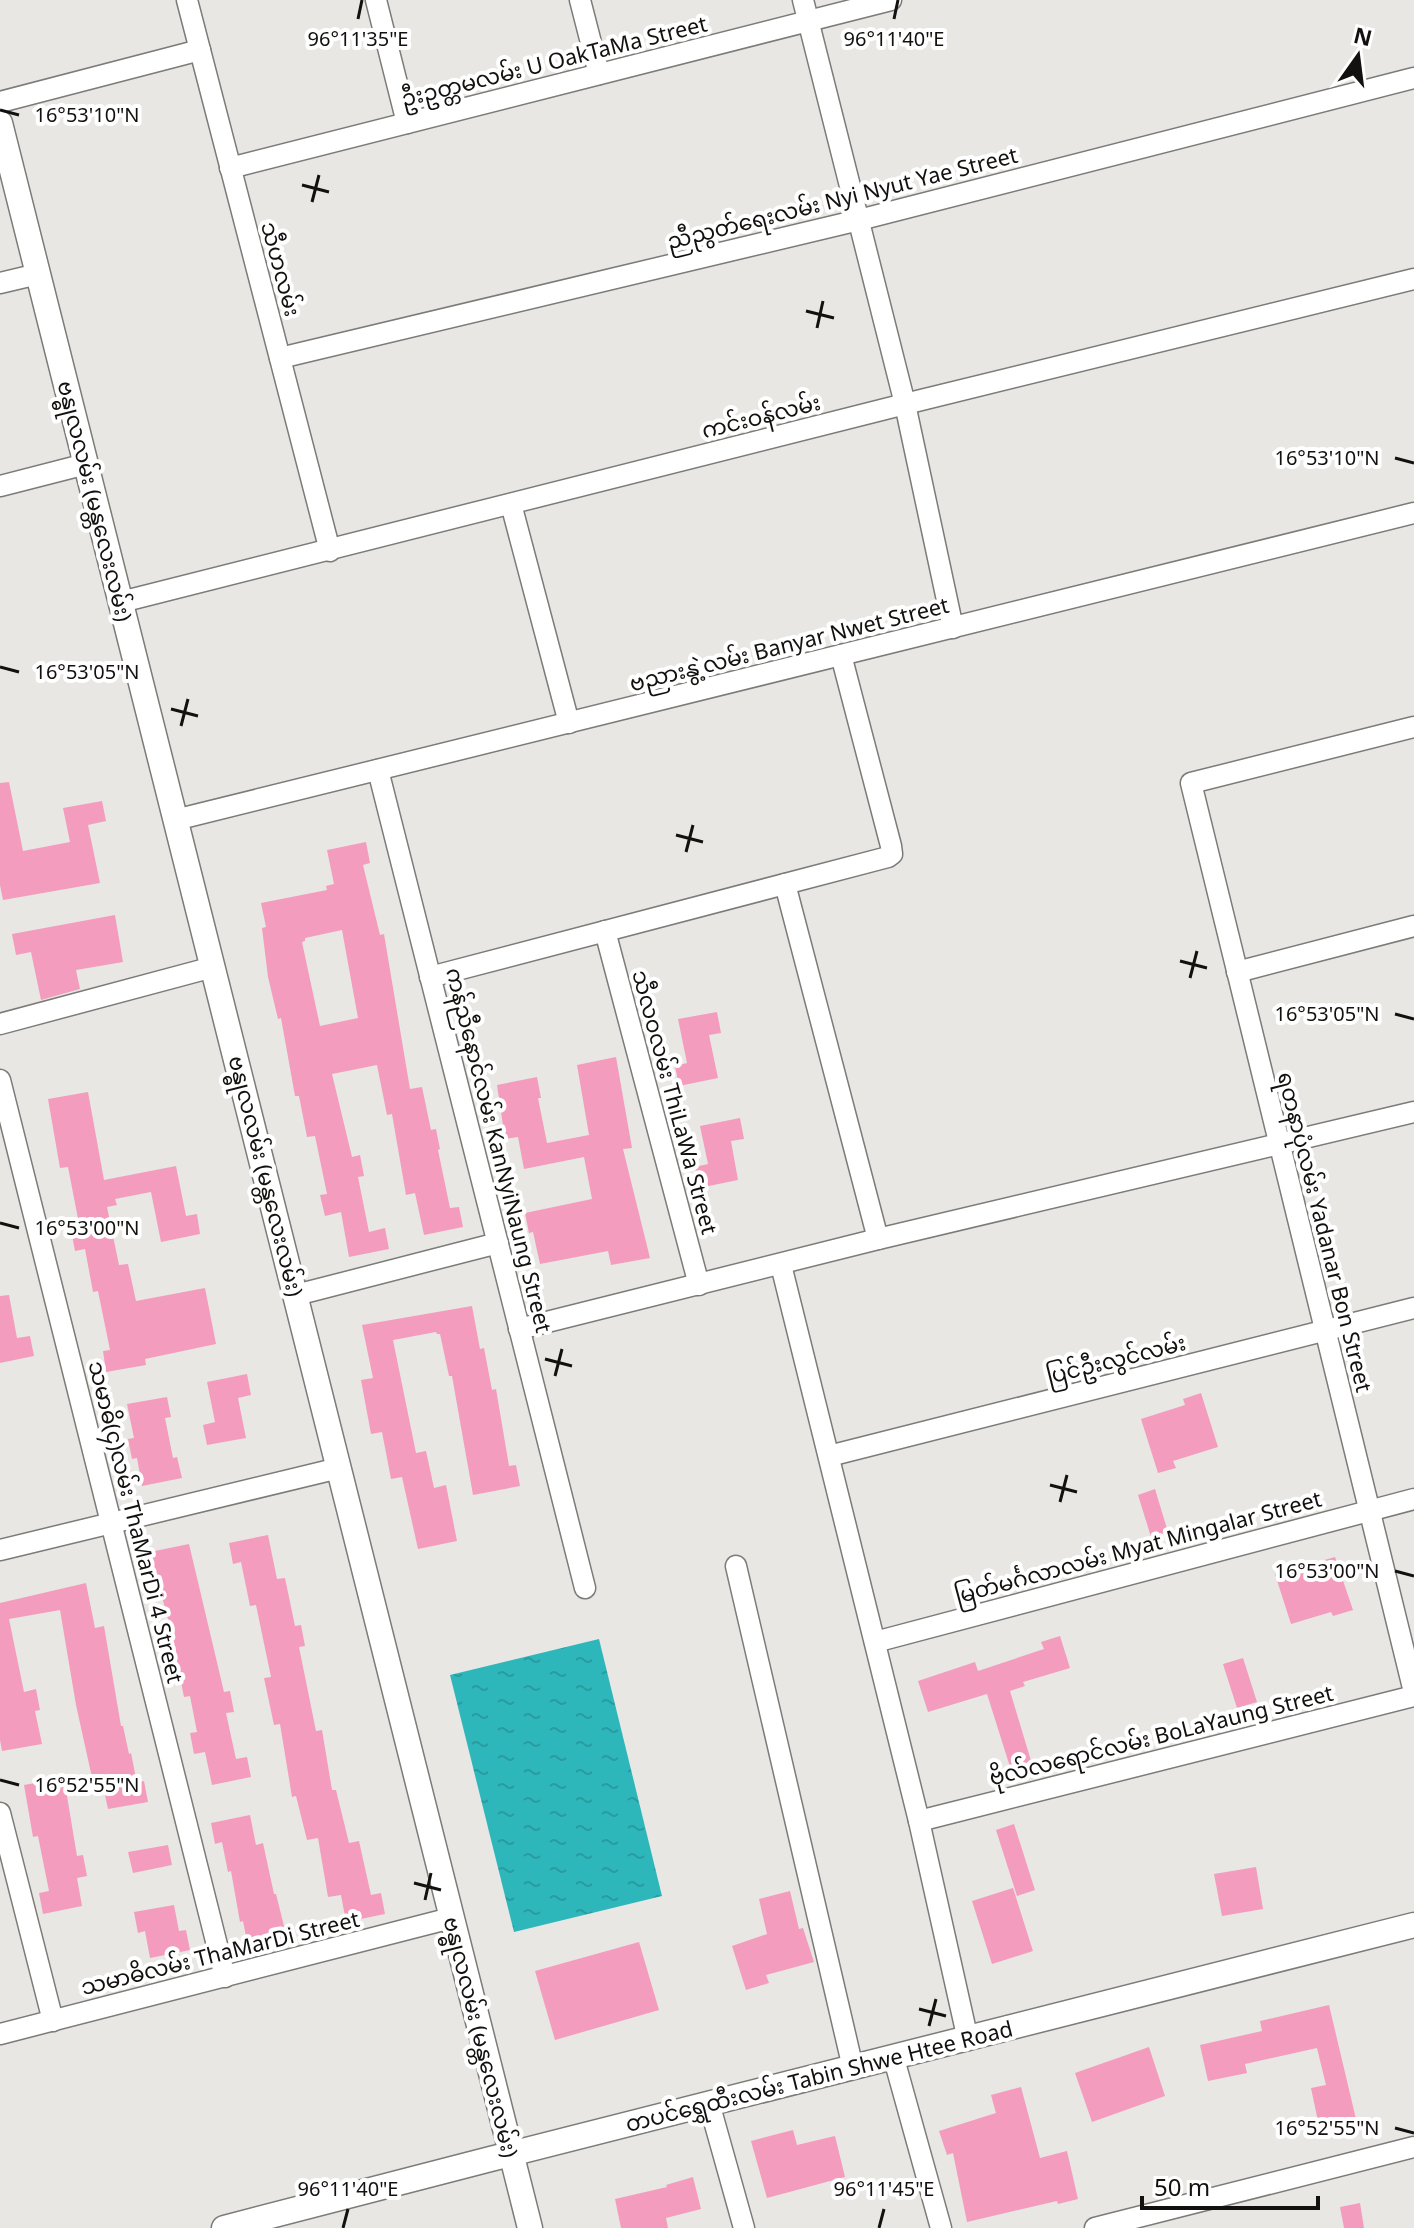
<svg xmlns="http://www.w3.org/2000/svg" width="1414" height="2228" viewBox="0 0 1414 2228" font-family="Georgia,'Noto Sans Myanmar',serif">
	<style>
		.water { fill: url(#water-ripples) }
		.building { fill: #f49cbe; fill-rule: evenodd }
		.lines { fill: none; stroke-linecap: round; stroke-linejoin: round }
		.minor-casing { stroke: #7c7b78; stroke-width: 23 }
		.tertiary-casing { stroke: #7c7b78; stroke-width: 27 }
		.minor { stroke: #fff; stroke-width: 20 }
		.tertiary { stroke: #fff; stroke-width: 24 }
		.ticks { fill: none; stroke: #121110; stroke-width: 3 }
		.labels { text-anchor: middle; stroke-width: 8; stroke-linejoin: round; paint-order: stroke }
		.street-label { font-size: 22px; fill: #121110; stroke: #fff }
		.ticks-label { font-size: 20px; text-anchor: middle; fill: #121110; stroke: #fff; stroke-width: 8; stroke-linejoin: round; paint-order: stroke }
	</style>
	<defs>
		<pattern id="water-ripples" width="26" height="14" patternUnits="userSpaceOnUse" patternTransform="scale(2)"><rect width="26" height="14" fill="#2eb7bb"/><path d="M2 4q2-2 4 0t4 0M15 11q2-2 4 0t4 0" fill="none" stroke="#289ca0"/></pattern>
	</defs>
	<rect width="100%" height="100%" fill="#e8e7e3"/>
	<polygon class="water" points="599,1639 662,1896 514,1932 450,1675"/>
	<g class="building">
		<polygon points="9,782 23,851 70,842 63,808 102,801 106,821 88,825 100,883 3,900 0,885 0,783"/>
		<path d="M366,842L370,863L363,865L380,935L384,934L410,1089L422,1087L431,1130L436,1129L440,1149L438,1150L450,1208L459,1207L463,1227L424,1235L415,1193L406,1195L392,1114L387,1115L377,1065L332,1074L352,1157L360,1155L364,1176L358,1177L369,1232L385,1228L389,1249L349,1257L341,1212L325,1216L320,1195L327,1194L315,1136L307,1137L299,1096H295L281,1018L278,1019L268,977L262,928L266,927L261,903L327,890L326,886L334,884L327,850ZM342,930L358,1018L320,1026L302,942L305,941V938Z"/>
		<polygon points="115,915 123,962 76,970 80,989 41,1000 31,952 16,955 12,934"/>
		<polygon points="717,1012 721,1033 709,1035 718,1078 679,1086 675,1066 687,1063 678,1019"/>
		<polygon points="616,1057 632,1148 623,1149 650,1258 611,1265 608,1251 540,1264 533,1232 529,1233 525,1213 592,1199 584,1157 524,1169 518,1137 505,1139 497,1085 537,1077 541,1098 538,1098 547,1143 589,1135 577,1065"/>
		<polygon points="88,1092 104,1180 176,1166 186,1216 197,1214 200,1234 161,1242 151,1192 115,1199 117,1205 107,1207 119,1265 128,1264 136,1301 205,1288 216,1344 145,1359 146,1365 106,1372 103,1351 110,1350 98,1291 93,1292 85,1249 75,1251 71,1230 80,1229 68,1167 60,1168 48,1099"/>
		<polygon points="740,1118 744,1139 731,1141 738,1180 699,1188 695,1167 708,1164 700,1126"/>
		<polygon points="9,1295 17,1338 30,1336 34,1356 0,1363 0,1296"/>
		<polygon points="472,1306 480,1349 484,1348 492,1390 496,1389 509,1466 516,1465 520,1486 473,1495 452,1376 449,1376 440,1334 437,1334 436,1332 393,1340 416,1453 426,1451 434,1488 446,1485 457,1541 418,1549 402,1477 391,1479 382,1432 371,1434 361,1380 373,1378 362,1325"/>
		<polygon points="247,1374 251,1395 238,1398 246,1438 207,1445 203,1425 215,1422 207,1382"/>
		<polygon points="1201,1393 1218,1447 1173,1461 1176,1468 1158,1473 1141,1419 1185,1405 1183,1399"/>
		<polygon points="167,1397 171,1417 165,1418 173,1458 177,1457 182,1478 142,1486 137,1458 132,1459 128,1439 134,1438 127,1404"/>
		<polygon points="1155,1489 1168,1532 1151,1537 1138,1495"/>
		<polygon points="268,1535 277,1579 285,1578 295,1626 301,1625 305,1646 299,1647 316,1731 322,1730 332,1790 336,1790 349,1843 359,1841 371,1895 381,1893 385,1914 346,1922 341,1895 328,1897 318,1838 307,1840 296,1796 292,1797 280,1724 274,1725 264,1678 271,1677 256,1605 250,1606 241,1562 233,1564 229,1543"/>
		<polygon points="189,1544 224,1692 230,1691 234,1712 226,1713 236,1759 247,1757 251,1777 212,1785 205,1752 194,1754 190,1733 197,1732 190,1696 184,1697 169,1623 150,1552"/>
		<polygon points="1335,1557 1353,1610 1333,1616 1331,1612 1291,1624 1275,1574"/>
		<polygon points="86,1583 95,1628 104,1626 121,1726 123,1726 129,1754 131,1753 137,1783 144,1781 148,1802 108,1809 102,1781 93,1782 76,1705 60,1610 9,1619 24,1692 36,1689 40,1710 35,1711 42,1744 2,1751 0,1740 0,1603"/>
		<polygon points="1060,1636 1070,1668 1023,1682 1025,1686 1010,1691 1032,1764 1011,1770 987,1694 928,1712 918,1681 975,1662 978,1671 1044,1649 1041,1642"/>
		<polygon points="1243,1658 1257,1702 1237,1708 1223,1664"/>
		<polygon points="64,1778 77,1856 83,1855 87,1876 77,1878 82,1906 43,1914 39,1893 49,1891 38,1836 33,1837 24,1785"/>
		<polygon points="250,1815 256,1845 263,1843 274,1894 276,1894 289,1946 250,1956 243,1921 240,1922 231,1871 228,1872 222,1842 215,1844 211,1823"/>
		<polygon points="1014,1824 1035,1890 1017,1896 996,1830"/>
		<polygon points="168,1845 172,1865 133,1873 128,1852"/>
		<polygon points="1256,1867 1263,1909 1222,1916 1214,1874"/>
		<polygon points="1013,1888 1033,1951 992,1964 972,1901"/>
		<polygon points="790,1891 799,1929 803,1928 814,1962 766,1975 769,1983 746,1990 732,1946 767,1934 759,1899"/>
		<polygon points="174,1905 179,1931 186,1930 190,1950 150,1958 145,1931 138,1933 134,1912"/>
		<polygon points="639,1942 659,2010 555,2040 535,1971"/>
		<polygon points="1329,2005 1356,2119 1319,2126 1311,2088 1326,2085 1317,2048 1245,2064 1247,2073 1208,2081 1200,2045 1262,2031 1260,2021"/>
		<polygon points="1149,2047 1165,2096 1092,2122 1075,2073"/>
		<polygon points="1021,2087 1040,2158 1067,2151 1078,2199 1058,2204 1057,2201 967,2222 953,2153 947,2155 939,2131 996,2113 991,2095"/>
		<polygon points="793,2130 797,2145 835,2136 845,2177 767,2198 751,2141"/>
		<polygon points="693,2177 701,2209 666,2218 668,2228 621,2228 615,2199 667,2187 666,2185"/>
		<polygon points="1360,2203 1364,2228 1344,2228 1340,2207"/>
	</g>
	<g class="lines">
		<defs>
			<g id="minor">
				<polyline points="187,0 330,551"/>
				<polyline points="376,0 407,123"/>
				<polyline points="580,0 599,74"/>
				<polyline points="803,0 905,404 953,628"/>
				<polyline points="0,102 200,50"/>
				<polyline points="230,168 891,0"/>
				<polyline points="0,283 38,274"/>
				<polyline points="280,358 859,220 1414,78"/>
				<polyline points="0,486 86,464"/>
				<polyline points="511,504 569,723"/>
				<polyline points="121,602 905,404 1414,279"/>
				<polyline points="1414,727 1191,783 1414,1692"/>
				<polyline points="378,770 585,1588"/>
				<polyline points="175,820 1414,513"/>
				<polyline points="785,884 878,1239"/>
				<polyline points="605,931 699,1285"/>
				<polyline points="1237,972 1414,926"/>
				<polyline points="430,977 888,857 892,854 891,846 841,655"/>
				<polyline points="0,1024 213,967"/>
				<polyline points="0,1080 225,1977"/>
				<polyline points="781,1265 919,1821 968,2040"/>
				<polyline points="296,1295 498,1243"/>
				<polyline points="519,1329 878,1239 1414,1112"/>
				<polyline points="829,1456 1414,1308"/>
				<polyline points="0,1550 339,1468"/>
				<polyline points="736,1566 853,2068"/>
				<polyline points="875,1642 1414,1499"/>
				<polyline points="0,1813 53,2021"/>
				<polyline points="919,1821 1414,1696"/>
				<polyline points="0,2034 451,1918"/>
				<polyline points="894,2059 941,2228"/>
				<polyline points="709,2103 744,2228"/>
				<polyline points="1095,2228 1414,2147"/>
			</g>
			<g id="tertiary">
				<polyline points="0,123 530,2228"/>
				<path d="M224,2228C620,2124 1018,2027 1414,1925"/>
			</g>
		</defs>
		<use href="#minor" class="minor-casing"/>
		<use href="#tertiary" class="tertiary-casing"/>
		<use href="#minor" class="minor"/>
		<use href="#tertiary" class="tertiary"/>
	</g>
	<path class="ticks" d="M358,19L362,0M894,19L898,0M0,110L19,115M302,185L329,192M312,202L319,175M806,311L834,318M817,328L823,301M1395,458L1414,463M0,667L19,672M171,709L198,716M181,726L188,699M676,835L703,842M686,852L693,825M1180,961L1207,968M1190,978L1197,951M1395,1014L1414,1019M0,1223L19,1228M545,1359L572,1366M555,1376L562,1349M1050,1485L1077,1492M1060,1502L1067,1475M1395,1571L1414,1576M0,1780L19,1785M414,1883L441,1890M425,1900L431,1873M919,2009L946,2016M929,2026L936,1999M1395,2128L1414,2133M343,2228L348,2209M879,2228L884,2209"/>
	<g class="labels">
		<g class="street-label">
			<text transform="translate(554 61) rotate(-14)" y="8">ဦးဥတ္တမလမ်း U OakTaMa Street</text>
			<text transform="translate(842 198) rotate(-14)" y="8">ညီညွတ်ရေးလမ်း Nyi Nyut Yae Street</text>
			<text transform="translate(281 269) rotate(75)" y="8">သီဟလမ်း</text>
			<text transform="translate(761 416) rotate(-14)" y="8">ကင်းဝန်လမ်း</text>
			<text transform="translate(95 501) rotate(76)" y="8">ဗန္ဓုလလမ်း (မန္တလေးလမ်း)</text>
			<text transform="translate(789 644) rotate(-14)" y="8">ဗညားနွဲ့လမ်း Banyar Nwet Street</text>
			<text transform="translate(675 1102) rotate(75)" y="8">သီလဝလမ်း ThiLaWa Street</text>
			<text transform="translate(499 1150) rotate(76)" y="8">ကန်ညီနောင်လမ်း KanNyiNaung Street</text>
			<text transform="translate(266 1176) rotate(76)" y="8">ဗန္ဓုလလမ်း (မန္တလေးလမ်း)</text>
			<text transform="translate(1325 1232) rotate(76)" y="8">ရတနာပုံလမ်း Yadanar Bon Street</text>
			<text transform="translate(1116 1359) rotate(-14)" y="8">ပြင်ဦးလွင်လမ်း</text>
			<text transform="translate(136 1522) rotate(76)" y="8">သမာဓိ(၄)လမ်း ThaMarDi 4 Street</text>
			<text transform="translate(1138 1547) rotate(-15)" y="8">မြတ်မင်္ဂလာလမ်း Myat Mingalar Street</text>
			<text transform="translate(1161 1735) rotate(-14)" y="8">ဗိုလ်လရောင်လမ်း BoLaYaung Street</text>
			<text transform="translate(220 1953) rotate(-14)" y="8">သမာဓိလမ်း ThaMarDi Street</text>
			<text transform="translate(481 2037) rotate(76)" y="8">ဗန္ဓုလလမ်း (မန္တလေးလမ်း)</text>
			<text transform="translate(819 2076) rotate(-14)" y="8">တပင်ရွှေထီးလမ်း Tabin Shwe Htee Road</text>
		</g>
	</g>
	<g class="ticks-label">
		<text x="358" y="46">96°11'35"E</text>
		<text x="894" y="46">96°11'40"E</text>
		<text x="87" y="122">16°53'10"N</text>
		<text x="1327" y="465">16°53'10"N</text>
		<text x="87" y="679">16°53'05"N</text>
		<text x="1327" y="1021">16°53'05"N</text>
		<text x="87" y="1235">16°53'00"N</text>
		<text x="1327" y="1578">16°53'00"N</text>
		<text x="87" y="1792">16°52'55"N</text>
		<text x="1327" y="2135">16°52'55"N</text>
		<text x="348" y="2196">96°11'40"E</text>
		<text x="884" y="2196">96°11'45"E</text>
	</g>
	<g transform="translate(1358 56) rotate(14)" stroke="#ffffff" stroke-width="6" paint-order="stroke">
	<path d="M0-6L14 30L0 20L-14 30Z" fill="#121110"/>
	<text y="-12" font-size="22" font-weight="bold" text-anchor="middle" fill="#121110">N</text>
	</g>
	<path d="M1142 2196v12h176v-12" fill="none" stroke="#121110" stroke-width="4"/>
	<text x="1154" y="2196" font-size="24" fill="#121110" stroke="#ffffff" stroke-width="6" paint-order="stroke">50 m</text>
</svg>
